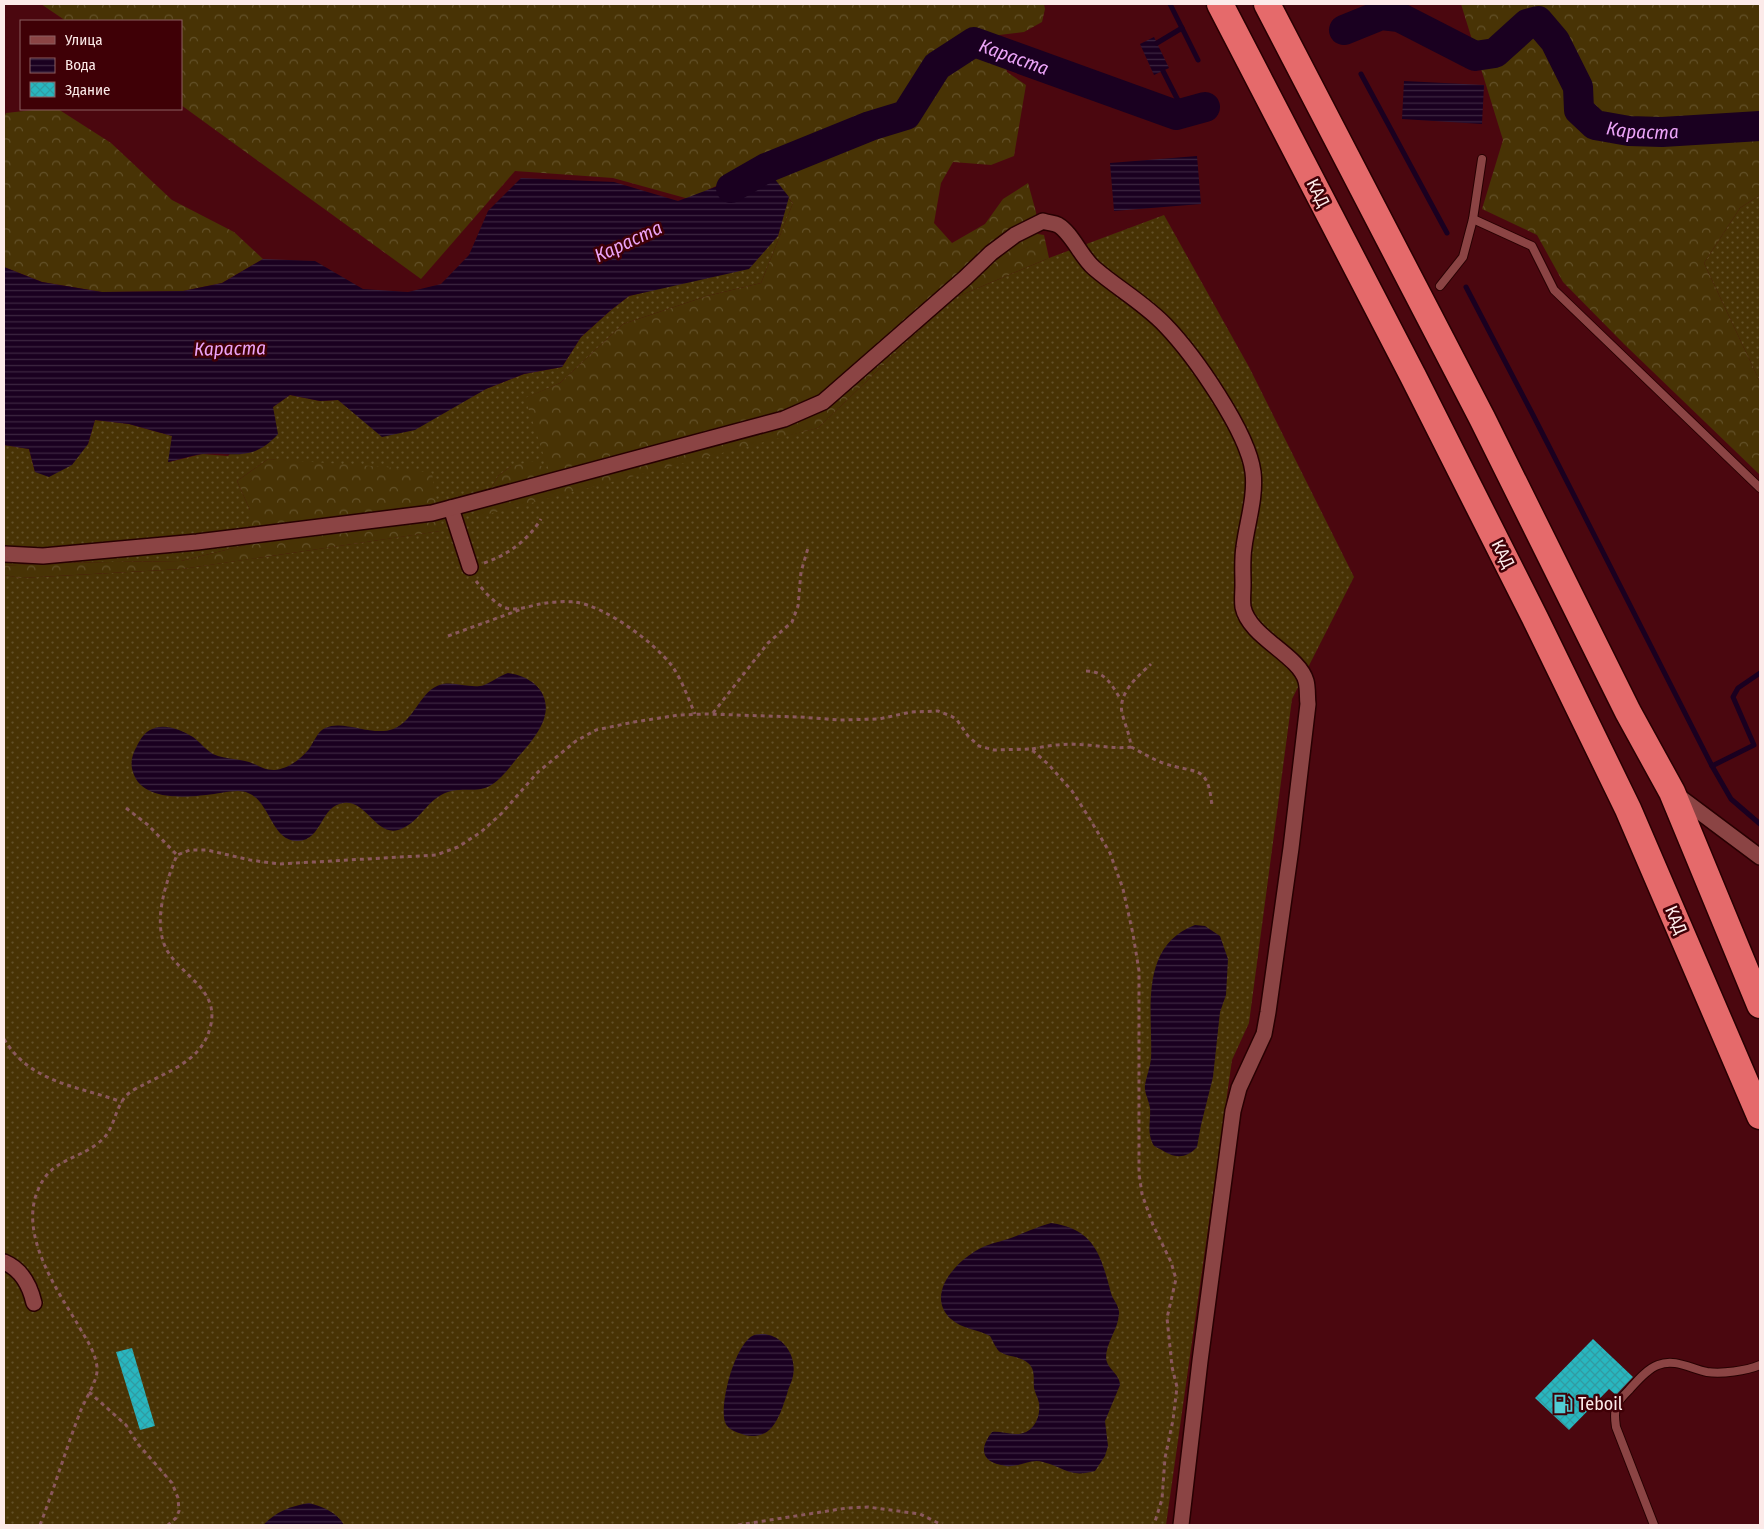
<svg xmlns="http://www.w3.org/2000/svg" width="1764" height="1529" viewBox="0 0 1764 1529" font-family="'Fira Sans Condensed',sans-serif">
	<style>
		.grass { fill: url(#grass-dots) }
		.forest { fill: url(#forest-crowns) }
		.water { fill: url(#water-rules) }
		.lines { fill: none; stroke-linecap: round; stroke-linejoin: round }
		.stream { stroke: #1a0020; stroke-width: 5 }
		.river { stroke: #1a0020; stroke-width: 30 }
		.building { fill: url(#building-cross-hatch) }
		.service-casing { stroke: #280002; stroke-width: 10 }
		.minor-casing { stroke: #280002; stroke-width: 18 }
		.motorway-casing { stroke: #280002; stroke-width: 29 }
		.path { stroke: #8a585d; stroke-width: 3; stroke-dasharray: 4 4; stroke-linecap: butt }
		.service { stroke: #8b4444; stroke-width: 8 }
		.minor { stroke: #8b4444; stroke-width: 15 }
		.motorway { stroke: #e56a6b; stroke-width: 26 }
		.labels { text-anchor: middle; stroke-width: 5; stroke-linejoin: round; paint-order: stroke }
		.street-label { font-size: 18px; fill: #fceae9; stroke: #3f0006 }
		.poi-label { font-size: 18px; fill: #fceae9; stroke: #3f0006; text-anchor: start }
		.water-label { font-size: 19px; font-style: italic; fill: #eba3f7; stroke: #3f0006 }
	</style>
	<defs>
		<pattern id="grass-dots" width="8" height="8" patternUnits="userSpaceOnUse" patternTransform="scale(1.25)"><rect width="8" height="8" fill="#483305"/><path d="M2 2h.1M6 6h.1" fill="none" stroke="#635129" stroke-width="1.8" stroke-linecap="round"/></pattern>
		<pattern id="forest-crowns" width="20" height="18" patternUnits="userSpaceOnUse" patternTransform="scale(1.25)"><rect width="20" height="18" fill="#483305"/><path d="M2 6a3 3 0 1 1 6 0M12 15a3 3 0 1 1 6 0" fill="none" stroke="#635129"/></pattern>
		<pattern id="water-rules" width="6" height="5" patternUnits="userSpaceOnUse" patternTransform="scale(1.25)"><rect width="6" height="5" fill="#1a0020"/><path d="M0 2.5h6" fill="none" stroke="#3c2540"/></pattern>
		<pattern id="building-cross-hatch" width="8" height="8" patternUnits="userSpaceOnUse" patternTransform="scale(1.25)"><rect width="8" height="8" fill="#28b7c0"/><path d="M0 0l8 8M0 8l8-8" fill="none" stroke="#319ba2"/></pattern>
	</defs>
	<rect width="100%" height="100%" fill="#4b070f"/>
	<g class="grass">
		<polygon points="1760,195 1760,382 1704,263 1740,208"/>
		<polygon points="788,198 793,203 761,283 707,296 623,324 560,383 526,398 550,473 511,466 498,476 479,510 818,428 952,299 1049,258 1164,215 1249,367 1354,577 1292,699 1249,1023 1232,1060 1166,1525 4,1525 4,575 21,578 182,569 440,531 296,462 268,459 237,481 250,510 250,544 181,561 45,563 4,566 4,445 29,449 35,472 88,444 95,420 129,424 172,436 169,462 202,454 228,456 273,407 290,395 320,401 338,400 359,416 453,407 486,389 524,374 562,367 581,337 611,310 629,296 685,282 778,236"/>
	</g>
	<g class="forest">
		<polygon points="41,4 1044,4 1045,9 1042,22 1024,32 999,35 1007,72 1026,85 1014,156 991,165 953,162 941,183 934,223 952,243 985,224 1003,199 1028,183 1036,212 1038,234 1044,235 1049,258 952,299 818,428 481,516 479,510 498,476 511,466 534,461 549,472 525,398 560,383 623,324 707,296 761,283 793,203 758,166 689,199 613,178 515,171 421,279 181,105 181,21 66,21"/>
		<polygon points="1461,4 1760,4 1760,195 1740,208 1704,263 1760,382 1760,475 1624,344 1563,282 1537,235 1482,209 1503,140"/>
		<polygon points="42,109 58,109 111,143 172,200 234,232 263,259 222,283 183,291 102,292 42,282 4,267 4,117 6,113"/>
		<polygon points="268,459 386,467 432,473 441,531 182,569 21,578 4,575 4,566 45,563 181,561 250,544 250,510 237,481"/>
	</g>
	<g class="water">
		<polygon points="1154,37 1169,68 1154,75 1140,44"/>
		<polygon points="1404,81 1484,85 1482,124 1402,119"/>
		<polygon points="1197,156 1201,204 1114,211 1110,163"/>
		<path d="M766,168L789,197L778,236L749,269L629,296L611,310L581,337L562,367L524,374L486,389L415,430L382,437L338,400L320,401L290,395L273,407L278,434C253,462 235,452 203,454C191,455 179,460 168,462L172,436L129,424L95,420L88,444L72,465L49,477L35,472L29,449L4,445V267L42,282L102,292L183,291L222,283L263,259L315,261L363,289L408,292L441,284L469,255L488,211L521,178L614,182L678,201Z"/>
		<path d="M508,673C537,677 556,699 540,728C534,739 525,749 518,757C510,767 503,777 493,784C476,796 457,783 438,797C424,806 416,825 398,830C376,836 366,800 344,803C320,805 323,840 298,841C268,842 271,791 238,791C227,791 217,794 206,795C182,798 141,800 133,772C129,761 134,751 139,742C151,719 175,726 193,737C200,742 206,750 213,754C226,760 241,758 254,764C261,767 266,770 274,770C288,769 301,759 309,749C314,742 317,732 325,728C344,719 372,737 393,729C414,721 419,694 437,686C452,679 470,690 484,685C492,682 499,676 508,673Z"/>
		<path d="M1195,925L1205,926L1220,936L1228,959L1226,995L1220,1012L1213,1077L1201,1125L1197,1147C1185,1160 1174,1158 1160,1149C1156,1147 1153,1146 1152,1142C1147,1131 1151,1119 1150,1108C1149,1100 1144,1093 1145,1085C1146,1077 1150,1068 1151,1059C1153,1011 1138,947 1195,925Z"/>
		<path d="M1051,1223C1095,1229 1101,1256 1111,1293C1113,1300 1120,1307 1119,1314C1118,1330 1106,1342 1106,1358C1107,1369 1120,1374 1120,1385L1105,1421L1108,1446L1105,1456L1095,1471C1070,1478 1066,1468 1043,1462C1030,1458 1019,1468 1006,1466C982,1463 978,1450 992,1432C999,1431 1007,1434 1015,1434C1032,1435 1041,1419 1039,1403C1038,1398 1035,1393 1034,1388C1033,1379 1036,1370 1028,1363C1020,1356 1008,1357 1000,1352C996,1349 993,1341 990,1336C977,1329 962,1329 951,1319C925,1295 955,1262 979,1249C988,1244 998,1242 1008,1239C1022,1234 1036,1227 1051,1223Z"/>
		<path d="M765,1334C784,1337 797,1356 793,1376C792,1382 788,1388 787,1394C783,1406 777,1427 765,1433C756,1437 748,1437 739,1433C733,1431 727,1428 725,1422C719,1404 735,1343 754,1335C757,1334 761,1334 765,1334Z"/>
		<path d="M309,1503C323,1507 337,1512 344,1525H263C276,1512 290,1506 309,1503Z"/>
	</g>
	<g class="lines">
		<g class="stream">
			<polyline points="1170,4 1198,60"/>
			<polyline points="1157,43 1182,28"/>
			<polyline points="1163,71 1184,112"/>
			<polyline points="1361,74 1447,233"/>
			<polyline points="1466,287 1533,415 1712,766 1731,799 1760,824"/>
			<polyline points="1712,766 1754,745 1733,697 1738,688 1760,673"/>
		</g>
		<g class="river">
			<path id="s1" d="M1344,30L1381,15L1399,17L1475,56L1495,53L1527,24L1538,21L1555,41L1578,87L1579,110L1595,125L1629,131L1662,132L1760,126"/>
			<path id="s2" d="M731,188L766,168L870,126L906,115L937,66L974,42L1176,115L1205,107"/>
		</g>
	</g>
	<g class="building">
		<polygon points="1593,1339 1633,1377 1616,1395 1609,1389 1569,1430 1535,1398"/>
		<polygon points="132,1348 155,1426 140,1430 116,1352"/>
	</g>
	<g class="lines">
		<defs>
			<g id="service">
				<polyline points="1473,219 1532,246 1554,290 1760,488"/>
				<polyline points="1440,286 1463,257 1473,219 1482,159"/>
				<path d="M1654,1525L1616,1427C1613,1407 1616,1403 1629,1390C1637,1381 1647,1369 1658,1365C1675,1358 1691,1369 1707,1372C1722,1374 1746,1371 1760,1365"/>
			</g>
			<g id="minor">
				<polyline points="451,508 470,567"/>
				<path d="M4,554L43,556L197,542L432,513L784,419L823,402L965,278L991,253L1015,235L1043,221C1048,223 1054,223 1058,225C1072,233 1081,257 1094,268C1117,288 1144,303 1165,325C1194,355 1248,432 1253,472C1256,497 1247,523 1244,547C1242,559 1243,572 1243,585C1243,592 1242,600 1243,607C1249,637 1299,655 1306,681C1308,688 1307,697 1308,704L1291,848L1268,1012L1264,1034L1239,1088L1233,1111L1200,1361L1181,1525"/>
				<polyline points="1677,795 1760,857"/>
				<path d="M4,1262C21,1269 30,1286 34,1303"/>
			</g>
			<g id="motorway">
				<polyline points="1220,4 1413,376 1535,618 1628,809 1760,1116"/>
				<polyline points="1267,4 1482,418 1628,712 1672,792 1760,1005"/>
			</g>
		</defs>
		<use href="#service" class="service-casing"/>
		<use href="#minor" class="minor-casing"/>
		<use href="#motorway" class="motorway-casing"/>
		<g class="path">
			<path d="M484,563C508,555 528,540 541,519"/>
			<path d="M476,581C483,590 492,601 503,607C515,612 529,606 540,604C551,602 564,601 575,602C605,606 654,642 672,666C682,680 688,698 695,714"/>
			<polyline points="448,636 522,609"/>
			<path d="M1086,671C1105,671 1112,685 1121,700"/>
			<polyline points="713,713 768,643 792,622 798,606 801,572 808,548"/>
			<path d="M1131,747C1141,752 1152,759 1163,763C1196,775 1208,762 1212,807"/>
			<path d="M1032,749C1050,745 1068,743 1087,745C1102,746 1116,749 1131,747C1130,735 1125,725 1122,713C1118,693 1137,677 1151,664"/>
			<polyline points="126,808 148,825 177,855"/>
			<path d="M4,1039C30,1083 78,1086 122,1102"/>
			<polyline points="89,1392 126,1425 138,1444 172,1483 178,1498 179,1511 176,1518 168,1525"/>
			<path d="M40,1525C54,1489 65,1452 79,1415C83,1402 99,1380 97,1367C95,1350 85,1338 77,1323C55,1287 19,1233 38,1190C50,1160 74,1161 97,1144C116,1130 112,1114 125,1097C130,1091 139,1087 145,1084C173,1069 204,1059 211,1024C218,990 183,976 168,952C151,924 166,882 177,855L190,850H207L250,860L279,864L436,855L458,847L481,832L502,813L538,772L576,741L596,730L634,722L679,715L705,714L800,717L840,720L879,719L911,712L938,711L951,716L957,720L968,736L979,746L994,750L1031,749L1048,764L1072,791L1088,816L1110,853L1123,889L1133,934L1139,971V1174L1142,1194L1153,1225L1171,1262L1176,1279L1167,1318L1172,1367L1177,1387L1173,1420L1165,1458L1162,1499L1154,1525"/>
			<polyline points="738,1525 847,1508 868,1507 920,1514 942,1525"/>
		</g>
		<use href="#service" class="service"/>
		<use href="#minor" class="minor"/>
		<use href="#motorway" class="motorway"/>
	</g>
	<defs>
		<symbol id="fuel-bare" viewBox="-9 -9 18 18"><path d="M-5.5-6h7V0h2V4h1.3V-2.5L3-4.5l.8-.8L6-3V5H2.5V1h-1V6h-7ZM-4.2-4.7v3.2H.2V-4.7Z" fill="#51ccd4" stroke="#3f0006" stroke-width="2.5" paint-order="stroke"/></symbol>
	</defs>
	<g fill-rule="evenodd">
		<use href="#fuel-bare" x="1549" y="1390" width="28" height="28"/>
	</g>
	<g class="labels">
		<g class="street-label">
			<text transform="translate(1318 193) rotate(63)" y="6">КАД</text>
			<text transform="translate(1503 554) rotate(63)" y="6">КАД</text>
			<text transform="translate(1676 920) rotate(67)" y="6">КАД</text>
		</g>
		<g class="poi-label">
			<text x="1578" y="1410">Teboil</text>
		</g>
		<g class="water-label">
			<text dy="7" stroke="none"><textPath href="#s2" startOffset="335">Караста</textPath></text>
			<text dy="7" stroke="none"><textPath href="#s1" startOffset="389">Караста</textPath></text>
			<text transform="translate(628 241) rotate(-25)" y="7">Караста</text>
			<text transform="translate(230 348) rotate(-1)" y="7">Караста</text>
		</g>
	</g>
	<rect width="1764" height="1529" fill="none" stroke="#fceae9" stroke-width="10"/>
	<rect x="20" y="20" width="162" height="90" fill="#3f0006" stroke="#8b5e61"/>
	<rect x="30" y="36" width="25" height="8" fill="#8b4444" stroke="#8b5e61"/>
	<text x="65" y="45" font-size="15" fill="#fceae9">Улица</text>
	<rect x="30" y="58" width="25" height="15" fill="url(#water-rules)" stroke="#8b5e61"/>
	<text x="65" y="70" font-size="15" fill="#fceae9">Вода</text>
	<rect x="30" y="82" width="25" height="15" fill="url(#building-cross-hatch)" stroke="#8b5e61"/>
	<text x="65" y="95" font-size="15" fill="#fceae9">Здание</text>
</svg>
